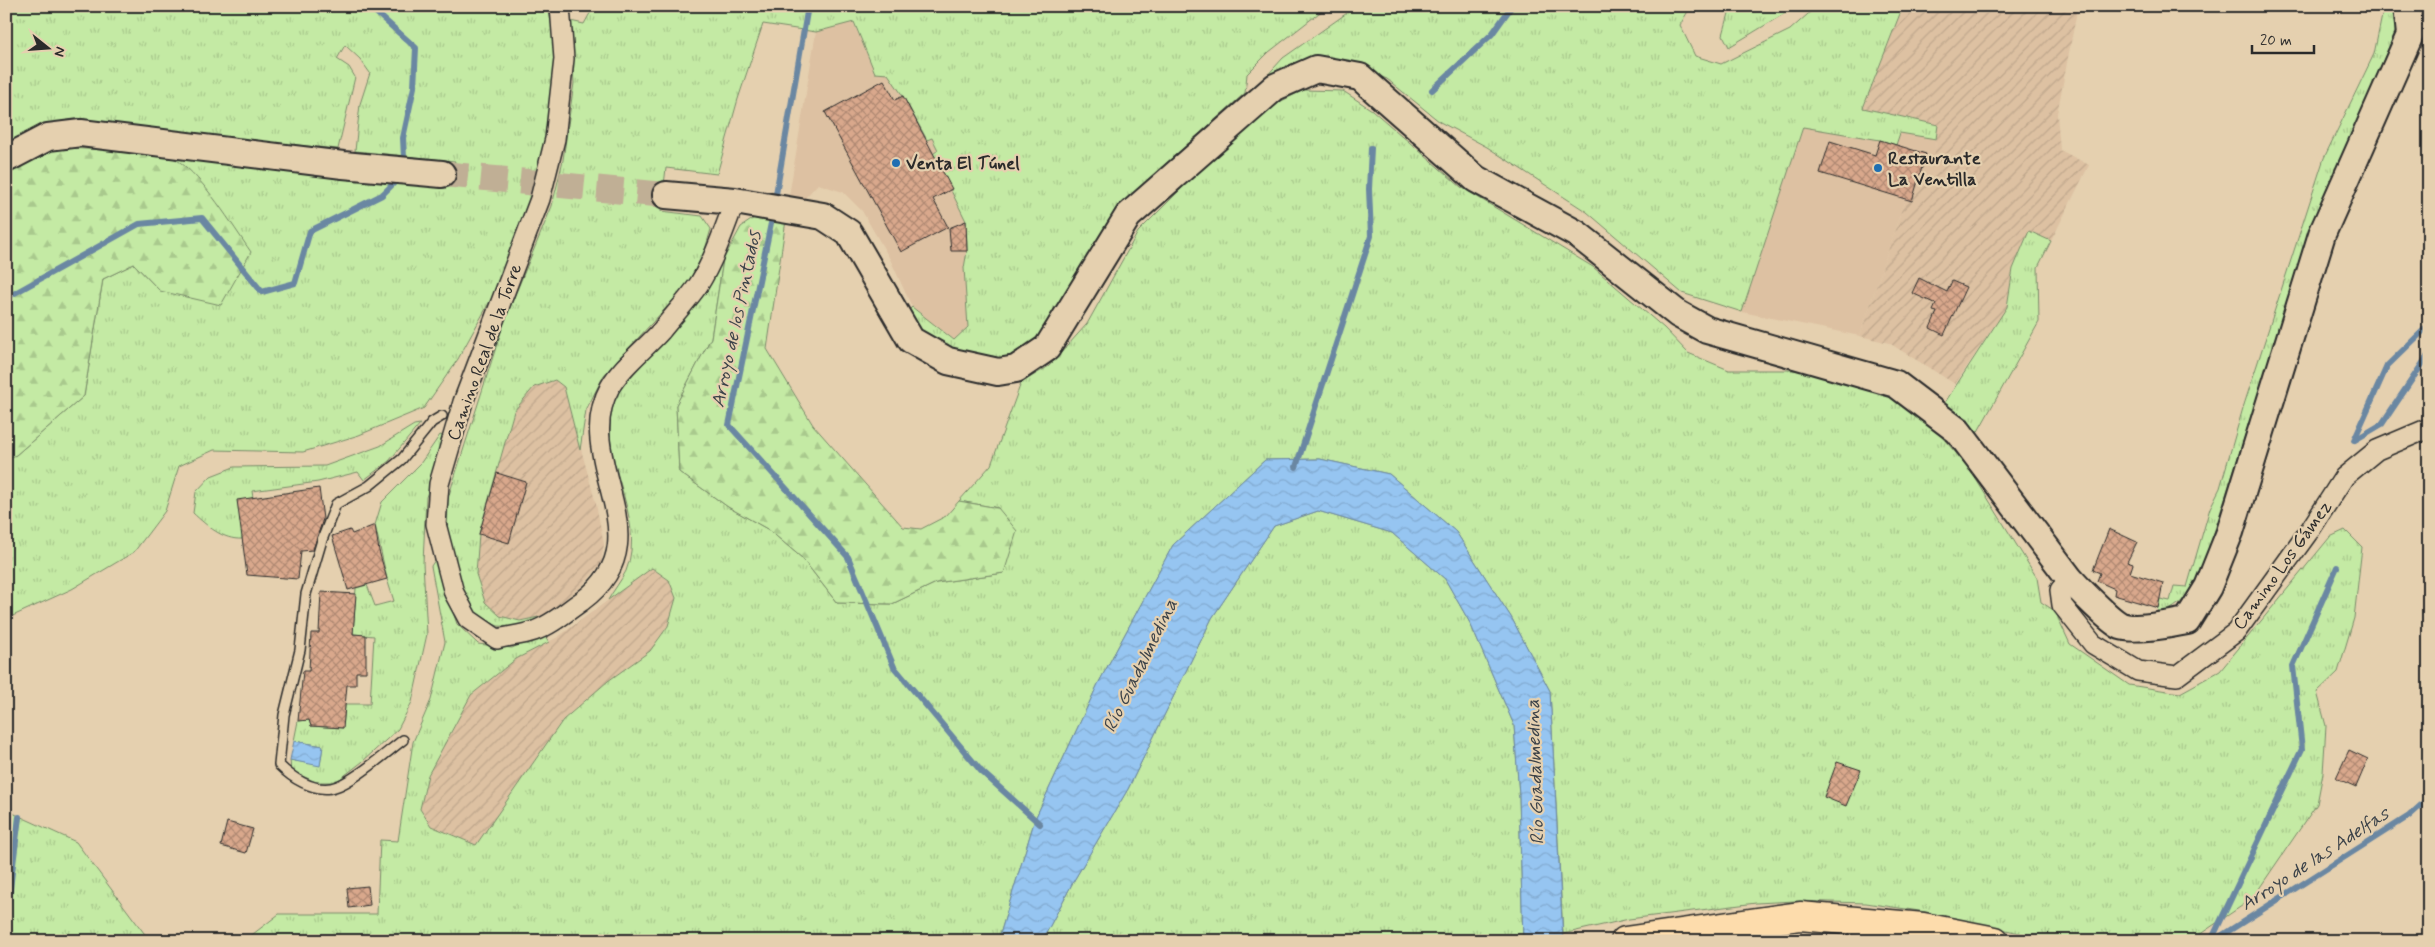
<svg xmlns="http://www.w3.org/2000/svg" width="2435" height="947" viewBox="0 0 2435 947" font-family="Mynerve,sans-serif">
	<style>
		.built { fill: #ddc1a2 }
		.industrial { fill: url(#industrial-furrows) }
		.grass { fill: url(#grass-tufts); stroke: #788a68 }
		.forest { fill: url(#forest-firs); stroke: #788a68 }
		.water { fill: url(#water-waves); stroke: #6b87a2 }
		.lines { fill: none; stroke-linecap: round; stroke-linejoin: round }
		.stream { stroke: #6b87a2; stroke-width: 6 }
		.building { fill: url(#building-cross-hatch); stroke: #2b2b2b }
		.secondary-tunnel { stroke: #c0af95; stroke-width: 26; stroke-dasharray: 26 13; stroke-linecap: butt }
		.lane-casing { stroke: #2b2b2b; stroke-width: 12 }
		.street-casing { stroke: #2b2b2b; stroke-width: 22 }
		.secondary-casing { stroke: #2b2b2b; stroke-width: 30 }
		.highway-casing { stroke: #2b2b2b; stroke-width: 31 }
		.lane { stroke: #e5d0af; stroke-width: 9 }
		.street { stroke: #e5d0af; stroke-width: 19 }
		.secondary { stroke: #e5d0af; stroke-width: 26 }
		.highway { stroke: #fddcac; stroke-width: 28 }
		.poi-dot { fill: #1f6fb2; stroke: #e5d0af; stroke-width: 2 }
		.labels { text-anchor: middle; stroke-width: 4.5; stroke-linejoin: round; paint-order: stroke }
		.poi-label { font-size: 18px; font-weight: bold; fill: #2b2b2b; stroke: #e5d0af; text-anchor: start }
		.street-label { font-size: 18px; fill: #2b2b2b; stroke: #e5d0af }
		.water-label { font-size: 19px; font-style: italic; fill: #3b4249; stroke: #e5d0af }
	</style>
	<defs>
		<pattern id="industrial-furrows" width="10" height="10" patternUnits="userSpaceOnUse" patternTransform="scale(1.25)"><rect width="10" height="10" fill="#ddc1a2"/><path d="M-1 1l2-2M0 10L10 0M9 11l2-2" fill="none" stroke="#bea68c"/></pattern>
		<pattern id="grass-tufts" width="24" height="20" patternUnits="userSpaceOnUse" patternTransform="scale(1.25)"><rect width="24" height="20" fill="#c4eaa4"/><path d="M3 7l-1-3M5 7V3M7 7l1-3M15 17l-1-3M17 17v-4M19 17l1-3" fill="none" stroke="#a9c98d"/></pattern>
		<pattern id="forest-firs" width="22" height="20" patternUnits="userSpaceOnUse" patternTransform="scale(1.25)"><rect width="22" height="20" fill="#c4eaa4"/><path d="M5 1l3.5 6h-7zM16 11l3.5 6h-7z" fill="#a9c98d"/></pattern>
		<pattern id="water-waves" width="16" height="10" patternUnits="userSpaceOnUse" patternTransform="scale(1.25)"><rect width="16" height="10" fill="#96c5f1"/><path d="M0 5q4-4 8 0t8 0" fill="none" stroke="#81a9cf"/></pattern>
		<pattern id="building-cross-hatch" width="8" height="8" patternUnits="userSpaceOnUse" patternTransform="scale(1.25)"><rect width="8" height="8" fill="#d9a88c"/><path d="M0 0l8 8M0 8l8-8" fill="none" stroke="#b08973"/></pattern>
	</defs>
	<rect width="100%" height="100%" fill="#e5d0af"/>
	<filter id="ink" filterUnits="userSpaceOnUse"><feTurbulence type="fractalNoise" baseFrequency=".02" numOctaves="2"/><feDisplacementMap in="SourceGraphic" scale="10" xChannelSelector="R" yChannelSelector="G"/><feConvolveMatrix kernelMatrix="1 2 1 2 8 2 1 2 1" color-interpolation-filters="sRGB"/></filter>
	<g filter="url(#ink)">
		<g class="built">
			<polygon points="853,22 875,73 888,74 903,96 927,140 932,138 939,151 933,154 966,221 967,251 964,268 968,326 955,340 912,307 890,259 862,211 843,192 818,184 804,199 789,196 816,32"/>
			<polygon points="1803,127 1880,140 1896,145 1900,133 1936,139 1932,183 1912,201 1905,199 1860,336 1742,312"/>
		</g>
		<g class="industrial">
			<polygon points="1903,6 2078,6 2057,114 2060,150 2089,165 2051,241 2029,231 2013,269 2007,307 1955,384 1889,343 1860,336 1905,199 1912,201 1918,180 1932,183 1937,125 1863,108"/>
			<polygon points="555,380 564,387 596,504 604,544 601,564 582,586 543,616 520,621 500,616 485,602 476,574 479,534 514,411 534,387"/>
			<polygon points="652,568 669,580 676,598 668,626 650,651 608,681 563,720 477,846 431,826 420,809 428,775 471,695 516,659 558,637"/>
		</g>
		<g class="grass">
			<polygon points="6,6 548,6 557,55 542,164 529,206 500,283 458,359 424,408 359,435 303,452 214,450 179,466 165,511 134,552 72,589 6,619 6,459 16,455 84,396 103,279 134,264 160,291 208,192 176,159 447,185 455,161 355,151 360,104 370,73 360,59 345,45 337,59 349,67 355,77 338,149 81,124 6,146"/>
			<polygon points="594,6 1056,6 1058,9 1091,9 1099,6 1328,6 1269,52 1247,74 1245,93 1116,208 1069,296 1033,342 1005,359 980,360 949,350 924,333 905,314 912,307 954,340 968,327 964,268 967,251 966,221 933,154 938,150 932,138 927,140 903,96 888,74 875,73 854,22 816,32 763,24 738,99 717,174 666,168 661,211 702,216 711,229 704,253 687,285 604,375 586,410 580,450 564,387 555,380 534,387 514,411 479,534 476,574 485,602 500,616 520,621 543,616 520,627 498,626 477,617 459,588 447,546 448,498 505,319 552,206 563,160 574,83 570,21 584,24"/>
			<polygon points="1357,6 1691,6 1680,25 1695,56 1721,64 1790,30 1817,6 1903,6 1863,108 1938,125 1936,139 1900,133 1896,145 1880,140 1803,127 1742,312 1682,293 1587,212 1487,147 1440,122 1387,79 1344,62 1305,60 1264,79 1283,58"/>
			<polygon points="1731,6 1797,6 1729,47 1723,35"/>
			<path d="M2384,6H2397L2395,32L2304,250L2198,583C2186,599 2175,609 2156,616L2160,599L2170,601L2174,586L2187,587L2210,508L2220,488L2243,408L2324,158L2374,54Z"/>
			<path d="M1304,90L1343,91L1372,110L1461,187L1593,267L1664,328L1688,353L1729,370H1795L1851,383L1900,399L1928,421L1969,468L2037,578L2041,602L2055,611L2070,644L2129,685L2180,693L2220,671L2330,537L2345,530L2362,547L2354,618L2338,672L2317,692L2326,726L2323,773L2317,804L2252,899L2190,941H2055L1926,912L1866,903L1795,901L1756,903L1629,919L1563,934L1550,691L1511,617L1456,532L1389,474L1320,459L1265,460L1173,545L1098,684L1035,819L998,941H244L279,914H377L380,840L398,841L413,742L431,700L445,642L431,566L435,560L457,624L478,644L512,648L543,633L549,642L516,659L471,695L428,775L420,809L431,826L476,845L563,720L608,681L650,651L668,626L676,598L669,580L652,568L608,600C613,591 621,581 626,571C649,515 592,455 616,397C624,378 643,362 657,347C682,320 706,293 723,260L711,338L676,405L679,472L728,507L769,530L802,558L837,603L892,604L936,583L1004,573L998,508L959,501L991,465L1021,383L1049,366L1087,324L1138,232L1197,173L1271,106Z"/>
			<polygon points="2029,231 2051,241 2038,267 2039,322 1976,435 1944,404 2007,307 2013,269"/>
			<path d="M420,424L389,461L364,480L358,472L318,482L252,491L253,498L242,539C223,540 207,526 193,513L196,492L211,476L234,467L325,466L380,446L414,425Z"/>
			<polygon points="440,435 448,437 426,497 423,563 427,634 412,702 398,729 362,762 336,782 316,782 291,771 290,760 320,765 323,746 294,741 298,721 309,720 311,726 343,728 345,704 370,704 374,636 353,634 356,588 367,585 375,606 394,601 387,579 375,525 382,502 420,464"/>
			<polygon points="1318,511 1392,533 1445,579 1470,623 1514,725 1519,795 1523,941 1042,941 1073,882 1128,789 1212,618 1274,526"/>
			<polygon points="6,810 76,842 150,941 6,941"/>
		</g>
		<g class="forest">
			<path d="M56,148C74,148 166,152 177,160C204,178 232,225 251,252L221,305L160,291L134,264L103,279L84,396L16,455L6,459V178L14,165Z"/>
			<polygon points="754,218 786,220 767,349 813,425 903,527 921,529 946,516 959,501 998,508 1017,531 1004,573 936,583 892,604 837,603 802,558 769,530 728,507 679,472 676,405 711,338 723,260 741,227"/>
		</g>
		<g class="water">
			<polygon points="1320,459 1389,474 1456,532 1511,617 1550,691 1563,941 1523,941 1519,795 1514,725 1470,623 1445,579 1392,533 1318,511 1274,526 1212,618 1128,789 1073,882 1042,941 998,941 1035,819 1098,684 1173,545 1265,460"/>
			<polygon points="294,741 323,746 320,766 290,760"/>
		</g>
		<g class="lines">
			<g class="stream">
				<polyline points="369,6 416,48 414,87 403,138 404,157"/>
				<polyline points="1432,90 1492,34 1512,6"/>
				<polyline points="776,194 808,6"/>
				<polyline points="771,223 729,425 848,557 894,667 981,771 1040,824"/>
				<polyline points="6,298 139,224 202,218 262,292 295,283 310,231 382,195 395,182"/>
				<polyline points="2354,440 2387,366 2429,325"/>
				<polyline points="2355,440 2382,424 2429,354"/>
				<polyline points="1296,467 1371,236 1369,189 1371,148"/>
				<polyline points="6,920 19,817"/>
				<polyline points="2211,941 2302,749 2293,666 2337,567"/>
				<polyline points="2213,941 2409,816 2429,798"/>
			</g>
		</g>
		<g class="building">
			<polygon points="884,80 895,100 903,96 952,189 933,199 948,227 901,252 825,112"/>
			<polygon points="1880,140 1926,154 1912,201 1820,173 1830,141 1875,155"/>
			<polygon points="966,221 967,251 951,251 949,228"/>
			<polygon points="1919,278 1947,292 1952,281 1966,287 1944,335 1930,328 1937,312 1933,311 1936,304 1912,293"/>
			<polygon points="497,473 526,482 509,543 479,534"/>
			<polygon points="319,488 323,519 313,550 301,551 298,579 247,575 237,500"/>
			<polygon points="375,525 379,551 387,579 348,590 332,536 350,530 352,534"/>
			<polygon points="2109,529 2137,542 2127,562 2133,564 2130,573 2163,583 2158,608 2114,595 2115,589 2097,581 2100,573 2093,570"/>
			<polygon points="321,592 356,594 353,634 366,635 366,672 356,672 356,685 347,685 343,728 311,726 309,720 298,721 303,671 309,671 311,633 319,633"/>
			<polygon points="2349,750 2368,759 2356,787 2336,778"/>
			<polygon points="1837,762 1861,770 1846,806 1824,797"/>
			<polygon points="227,822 253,829 246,853 221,846"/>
			<polygon points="368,886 370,905 349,908 347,888"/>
		</g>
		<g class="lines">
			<polyline class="secondary-tunnel" points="442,174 666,195"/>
			<defs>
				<path id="lane" d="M403,740C387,752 350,785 331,788C312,791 292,778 279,765L284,715L300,650L306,594L322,540L336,504L369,486L402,459L432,422L442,416"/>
				<g id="street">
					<path d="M560,6L564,59L555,139L540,199L463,402L439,484L436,524L454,593L468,619L497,639C509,636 522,635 534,631C552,625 567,611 582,601C667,538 569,461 610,387C622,366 645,349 661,331C673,316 688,300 699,284C715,258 724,229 735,201"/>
					<polyline points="2070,579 2060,590 2062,605 2093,644 2138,671 2177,676 2236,632 2310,530 2344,477 2377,450 2429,428"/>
				</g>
				<g id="secondary">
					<polyline points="6,159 48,137 81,133 343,165 442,174"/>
					<path d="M666,195L735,201L823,216L849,233L911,340L948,361L998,372L1016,369L1047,348L1128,216L1275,87L1316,69L1360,77L1476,179L1577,234L1678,314L1707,330L1896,384L1958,431L2070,579C2079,589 2110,621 2121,626C2135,631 2172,624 2187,621L2208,587L2230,532L2322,234L2410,35L2407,6"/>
				</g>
				<polyline id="highway" points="1625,941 1800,916 1923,927 1995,941"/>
			</defs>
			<use href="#lane" class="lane-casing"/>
			<use href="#street" class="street-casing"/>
			<use href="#secondary" class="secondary-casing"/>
			<use href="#highway" class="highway-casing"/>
			<use href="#lane" class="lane"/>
			<use href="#street" class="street"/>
			<use href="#secondary" class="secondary"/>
			<use href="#highway" class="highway"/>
		</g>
	</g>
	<g class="poi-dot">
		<circle cx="896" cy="163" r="5"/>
		<circle cx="1878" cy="168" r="5"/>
	</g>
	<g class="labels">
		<g class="poi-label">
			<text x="1888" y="164">Restaurante<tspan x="1888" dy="21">La Ventilla</tspan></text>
			<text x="906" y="169">Venta El Túnel</text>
		</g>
		<g class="street-label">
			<text transform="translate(484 352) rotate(-70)" y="6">Camino Real de la Torre</text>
			<text transform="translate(2282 565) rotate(-54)" y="6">Camino Los Gámez</text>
		</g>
		<g class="water-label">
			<text transform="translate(735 319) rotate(-78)" y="7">Arroyo de los Pintados</text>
			<text transform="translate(1139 665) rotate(-64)" y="7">Río Guadalmedina</text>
			<text transform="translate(1534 772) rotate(-92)" y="7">Río Guadalmedina</text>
			<text transform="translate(2314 858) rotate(-33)" y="7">Arroyo de las Adelfas</text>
		</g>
	</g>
	<rect width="2435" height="947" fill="none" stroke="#e5d0af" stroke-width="25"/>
	<rect x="12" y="12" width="2410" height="922" fill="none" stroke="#2b2b2b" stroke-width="2" filter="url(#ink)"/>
	<g transform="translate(48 48) rotate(107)" stroke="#e5d0af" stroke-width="4" paint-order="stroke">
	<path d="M0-4L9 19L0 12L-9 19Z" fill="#2b2b2b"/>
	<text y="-8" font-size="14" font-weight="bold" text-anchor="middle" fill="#2b2b2b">N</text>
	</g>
	<path d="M2252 45v8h62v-8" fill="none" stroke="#2b2b2b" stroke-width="2.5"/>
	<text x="2260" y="45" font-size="15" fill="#2b2b2b" stroke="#e5d0af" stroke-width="4" paint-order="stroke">20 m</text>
</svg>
